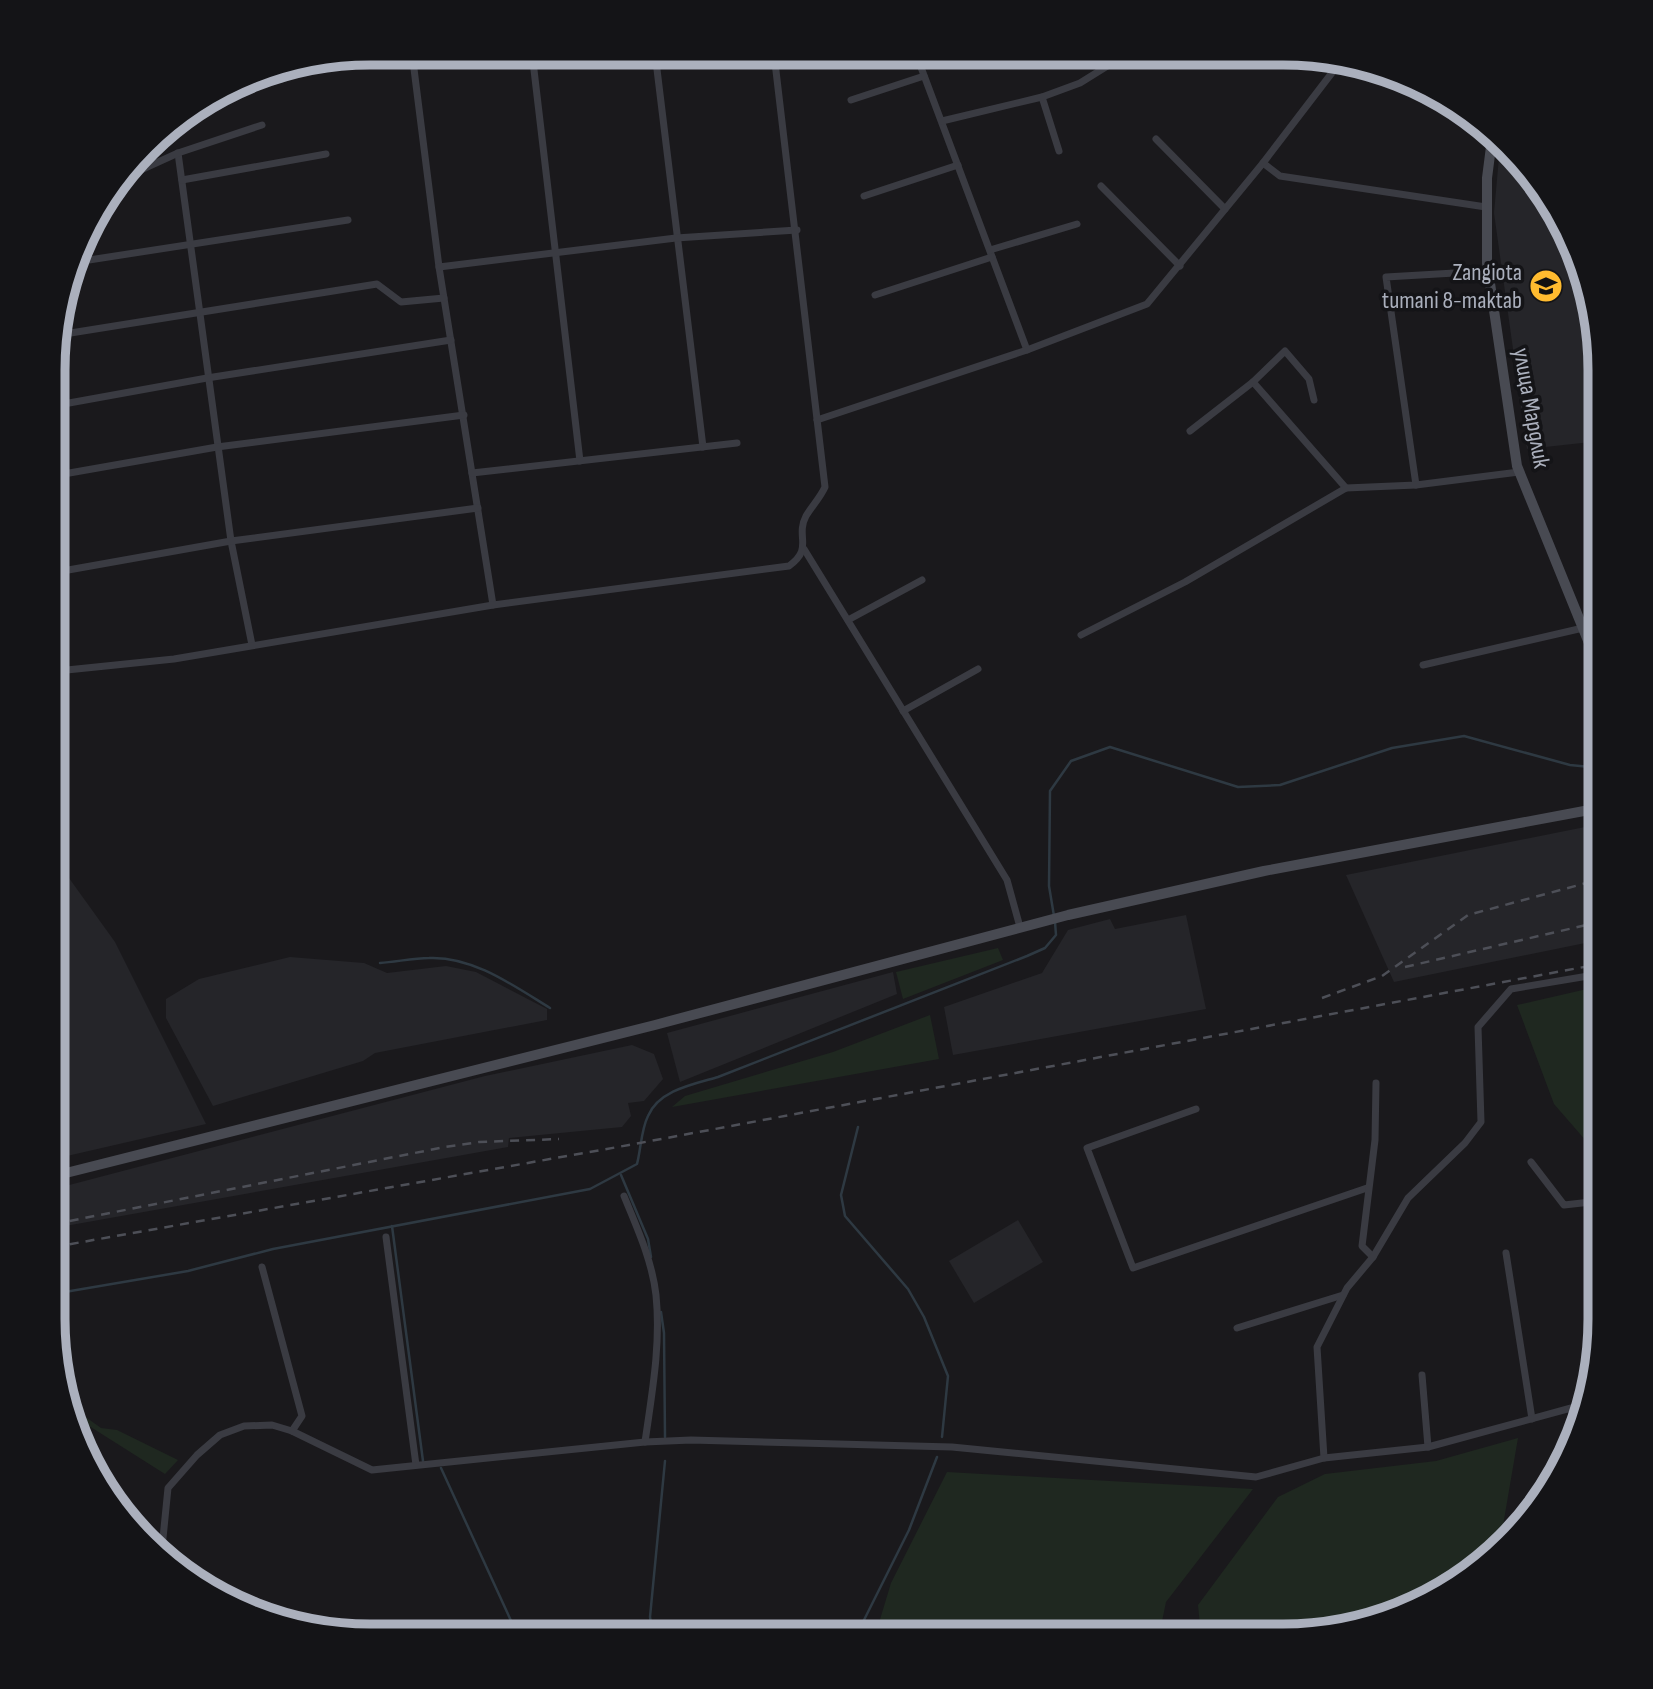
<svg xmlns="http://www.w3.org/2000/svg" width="1653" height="1689" viewBox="0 0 1653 1689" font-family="'Sofia Sans Condensed',sans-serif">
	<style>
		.built { fill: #252529 }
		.green { fill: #1f2820 }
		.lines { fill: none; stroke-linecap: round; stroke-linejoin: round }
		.stream { stroke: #2e3942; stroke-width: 2.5 }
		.street { stroke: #3a3b42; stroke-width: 7 }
		.secondary { stroke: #484a52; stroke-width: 10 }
		.rail { stroke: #4d4f57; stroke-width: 2.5; stroke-dasharray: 9 7; stroke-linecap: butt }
		.labels { text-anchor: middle; stroke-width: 7; stroke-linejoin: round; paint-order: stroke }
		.poi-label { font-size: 24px; fill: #abb0bd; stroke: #141417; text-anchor: end }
		.street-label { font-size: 24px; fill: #abb0bd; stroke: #141417 }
		.rim { fill: none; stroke: #abb0bd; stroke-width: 9 }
	</style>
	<rect width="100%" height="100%" fill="#1a191c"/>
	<g class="built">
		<polygon points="1500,146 1535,177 1584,267 1600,349 1600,441 1527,449 1494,213"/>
		<polygon points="1600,824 1600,940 1394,982 1346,875"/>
		<polygon points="56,860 115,942 206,1124 54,1159"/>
		<polygon points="1186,915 1206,1009 953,1055 944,1007 1042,973 1068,930 1110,919 1115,929"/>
		<polygon points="290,957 364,963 387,973 446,966 476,972 547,1009 547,1020 375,1053 363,1061 213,1106 166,1018 166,999 199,979"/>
		<polygon points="893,972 897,994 680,1082 667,1033"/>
		<polygon points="632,1045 654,1054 663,1079 644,1101 628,1103 631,1116 622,1127 509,1138 508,1147 54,1228 54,1189 485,1076"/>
		<polygon points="1018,1220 1043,1262 974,1303 949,1261"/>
	</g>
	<g class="green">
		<polygon points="998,948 1003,960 903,999 896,972"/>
		<polygon points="1600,986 1600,1157 1554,1104 1517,1005"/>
		<polygon points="930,1015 939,1059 672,1107 685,1096 833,1052"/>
		<polygon points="66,1403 101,1428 117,1430 178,1460 165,1474 67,1412"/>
		<polygon points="1518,1438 1500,1543 1476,1571 1386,1620 1304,1636 1201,1636 1198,1605 1278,1497 1325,1474 1436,1461"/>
		<polygon points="947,1472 1253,1489 1166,1602 1159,1636 875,1636 891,1583"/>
	</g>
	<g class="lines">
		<g class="stream">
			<polyline points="1054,916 1049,886 1050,791 1071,761 1110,747 1238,787 1280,785 1392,748 1464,736 1570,765 1600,768"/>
			<path d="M380,963C396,962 413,958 429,958C473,956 514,986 550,1008"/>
			<polyline points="858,1127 841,1195 845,1216 908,1289 924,1317 948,1376 942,1437"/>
			<polyline points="621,1175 648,1239 651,1257"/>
			<polyline points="392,1226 423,1461"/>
			<path d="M53,1294L188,1271L273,1249L590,1189L637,1164C641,1149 641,1130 648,1116C659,1090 694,1084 718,1077L1027,956L1045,948L1056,935L1055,922"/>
			<polyline points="661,1312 664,1333 665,1437"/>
			<polyline points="441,1468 518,1636"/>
			<polyline points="653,1636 650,1617 665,1461"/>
			<polyline points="856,1636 909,1530 937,1457"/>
		</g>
		<g class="street">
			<polyline points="412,53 439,267 493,605"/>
			<polyline points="532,53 580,461"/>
			<polyline points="655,53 703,447"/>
			<polyline points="916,54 1027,350"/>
			<polyline points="1042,97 1059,151"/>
			<polyline points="851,100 924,76"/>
			<polyline points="942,121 1042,97 1080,83 1125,55"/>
			<polyline points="1156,139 1225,209"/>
			<polyline points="178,153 231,541 252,645"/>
			<polyline points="1263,163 1280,176 1486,207"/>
			<polyline points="121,179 178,153 262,125"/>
			<polyline points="182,180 326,154"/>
			<polyline points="1101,186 1180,266"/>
			<polyline points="864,196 958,165"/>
			<polyline points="990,250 1077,224"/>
			<polyline points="76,262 348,220"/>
			<polyline points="439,267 676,238 797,230"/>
			<polyline points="875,295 992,257"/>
			<polyline points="58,335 377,284 401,302 444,298"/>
			<polyline points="1253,382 1346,488"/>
			<polyline points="58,405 207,378 451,340"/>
			<polyline points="817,420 1027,350 1147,304 1263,163 1341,61"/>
			<polyline points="1190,431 1253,382 1285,351 1309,379 1314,400"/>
			<polyline points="472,473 737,443"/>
			<polyline points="58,475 217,447 464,415"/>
			<polyline points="1416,485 1386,277 1489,271"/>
			<polyline points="804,549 1007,880 1020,927"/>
			<polyline points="57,572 231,541 478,508"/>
			<polyline points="848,620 922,580"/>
			<polyline points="1081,635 1185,582 1346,488 1416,485 1519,472"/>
			<polyline points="1423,665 1583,628"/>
			<path d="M57,671L174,659L493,605L789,566C814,548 795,537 806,516C812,506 820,498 825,487L774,54"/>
			<polyline points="903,711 978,669"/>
			<polyline points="1196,1109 1087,1148 1133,1268 1367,1188"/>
			<polyline points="1531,1162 1564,1205 1600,1201"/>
			<path d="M624,1196C637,1228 652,1260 656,1295C661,1344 652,1393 645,1442"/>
			<polyline points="386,1237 416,1465"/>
			<polyline points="1506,1253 1532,1419"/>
			<polyline points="1373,1257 1362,1246 1375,1140 1376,1083"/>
			<polyline points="262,1267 302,1416 292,1431"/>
			<polyline points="1237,1328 1343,1295"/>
			<polyline points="1422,1375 1428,1447"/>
			<polyline points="1324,1458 1317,1347 1347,1288 1373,1257 1408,1198 1465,1143 1481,1122 1478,1027 1511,989 1600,974"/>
			<polyline points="162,1548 168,1488 197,1455 220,1435 244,1426 272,1425 292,1431 372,1470 645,1442 691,1440 952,1447 1256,1477 1324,1458 1428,1447 1582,1405"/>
		</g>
		<g class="secondary">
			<polyline points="1492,139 1487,178 1487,263 1517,466 1600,670"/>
			<polyline points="54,1176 655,1025 1068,915 1264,871 1600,808"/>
		</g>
		<g class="rail">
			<polyline points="1405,967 1595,923"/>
			<polyline points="1322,998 1382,976 1468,915 1590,882"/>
			<polyline points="54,1224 445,1147 479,1142 559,1139"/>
			<polyline points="54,1247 629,1145 1600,964"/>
		</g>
	</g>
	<defs>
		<symbol id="school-disc" viewBox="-11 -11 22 22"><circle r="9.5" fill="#ffbb2f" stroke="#141417"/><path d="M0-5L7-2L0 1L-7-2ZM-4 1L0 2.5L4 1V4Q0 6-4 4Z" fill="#111"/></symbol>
	</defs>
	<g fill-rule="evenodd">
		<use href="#school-disc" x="1527" y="267" width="38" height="38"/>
	</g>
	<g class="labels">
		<g class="poi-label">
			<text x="1522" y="280">Zangiota<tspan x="1522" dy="28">tumani 8-maktab</tspan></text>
		</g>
		<g class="street-label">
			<text transform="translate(1532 408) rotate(80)" y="8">улица Мардлик</text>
		</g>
	</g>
	<path d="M0 0H1653V1689H0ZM370 65H1283A305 305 0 0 1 1588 370V1319A305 305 0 0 1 1283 1624H370A305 305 0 0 1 65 1319V370A305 305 0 0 1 370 65Z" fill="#141417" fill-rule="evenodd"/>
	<path class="rim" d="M370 65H1283A305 305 0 0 1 1588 370V1319A305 305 0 0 1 1283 1624H370A305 305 0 0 1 65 1319V370A305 305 0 0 1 370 65Z"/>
</svg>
